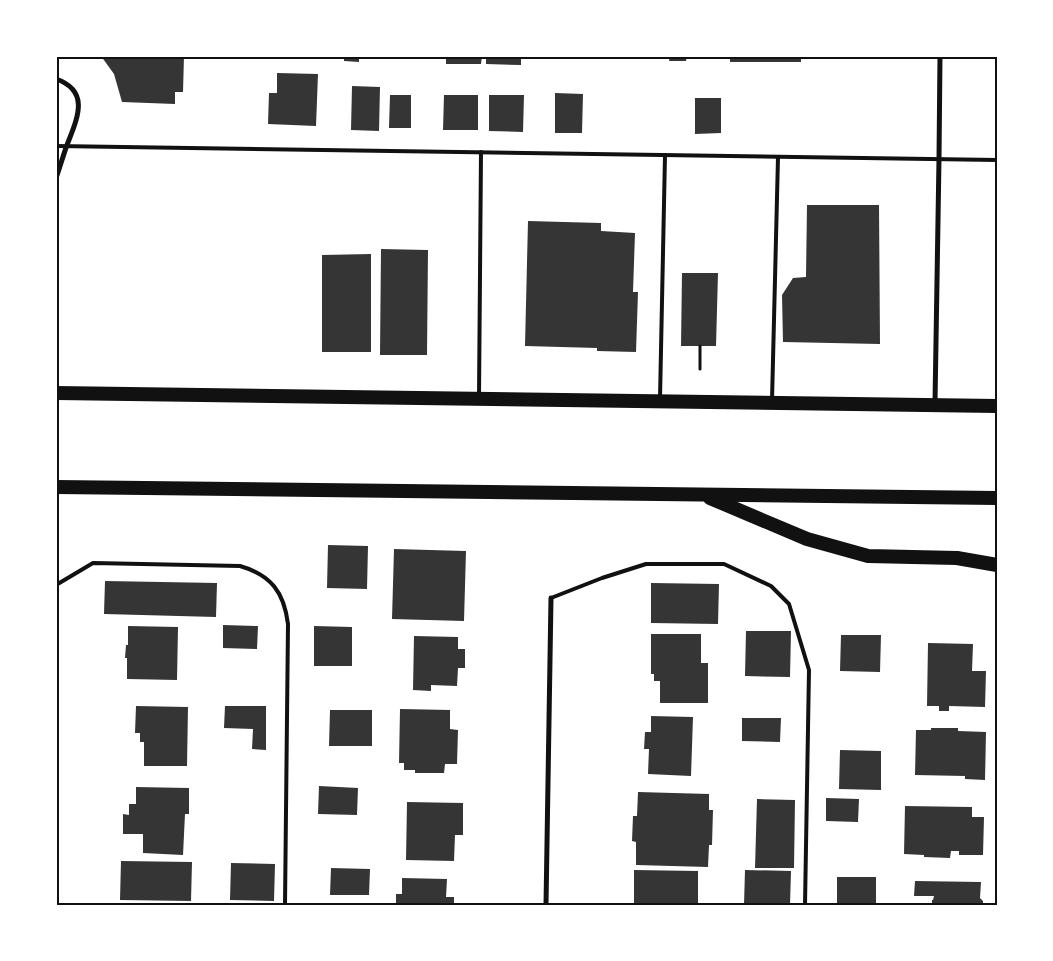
<svg xmlns="http://www.w3.org/2000/svg" width="1053" height="961" viewBox="0 0 1053 961" font-family="'Exo 2',sans-serif">
	<style>
		.building { fill: #353535 }
		.lines { fill: none; stroke-linecap: round; stroke-linejoin: round }
		.path { stroke: #111; stroke-width: 3 }
		.service { stroke: #111; stroke-width: 4 }
		.minor { stroke: #111; stroke-width: 5 }
		.trunk { stroke: #111; stroke-width: 14 }
		.neatline { fill: none; stroke: #111; stroke-width: 2 }
	</style>
	<rect width="100%" height="100%" fill="#fff"/>
	<g class="building">
		<polygon points="101,56 184,56 183,92 175,92 175,104 122,102 114,74"/>
		<polygon points="344,56 359,56 359,62 344,61"/>
		<polygon points="446,56 482,56 481,64 446,64"/>
		<polygon points="486,56 521,56 521,65 486,64"/>
		<polygon points="670,56 687,56 686,61 669,61"/>
		<rect x="730" y="56" width="71" height="6"/>
		<polygon points="277,73 318,74 316,126 268,124 269,93 277,93"/>
		<polygon points="352,86 380,87 379,131 351,130"/>
		<polygon points="555,93 583,94 582,133 555,133"/>
		<polygon points="390,95 411,95 411,128 389,128"/>
		<polygon points="444,95 478,95 478,130 443,130"/>
		<polygon points="489,95 524,95 523,132 489,131"/>
		<polygon points="695,98 721,98 721,133 695,134"/>
		<polygon points="807,205 879,205 880,344 783,342 782,295 793,278 806,277"/>
		<polygon points="528,221 601,223 601,231 635,233 633,292 638,292 636,352 597,351 597,348 525,346"/>
		<polygon points="381,249 428,250 427,355 380,355"/>
		<polygon points="371,254 371,352 322,352 322,255"/>
		<polygon points="682,273 718,273 716,346 681,346"/>
		<polygon points="328,545 368,546 367,589 327,588"/>
		<polygon points="394,549 466,551 464,621 392,619"/>
		<polygon points="105,581 217,583 216,617 104,614"/>
		<polygon points="651,583 719,584 718,624 651,623"/>
		<polygon points="223,625 258,626 257,649 223,648"/>
		<polygon points="128,626 178,627 177,680 127,679 127,658 125,658 126,645 128,645"/>
		<polygon points="314,626 352,627 352,666 314,666"/>
		<polygon points="746,631 791,631 790,677 745,676"/>
		<polygon points="651,634 701,634 701,663 708,663 708,703 660,703 660,681 654,681 654,674 651,674"/>
		<polygon points="841,635 881,635 880,672 840,671"/>
		<polygon points="414,636 458,637 458,649 465,649 465,668 458,668 457,686 431,685 431,691 413,690"/>
		<polygon points="928,643 973,644 972,671 986,671 985,707 949,706 949,711 939,711 939,706 927,706"/>
		<polygon points="136,706 188,707 187,766 144,766 144,742 140,742 140,733 135,733"/>
		<polygon points="225,706 266,706 266,750 252,749 253,729 224,728"/>
		<polygon points="400,709 450,710 450,729 458,730 457,764 445,764 444,773 415,773 415,770 404,770 404,763 399,763"/>
		<polygon points="330,710 372,710 372,746 329,746"/>
		<polygon points="651,716 693,717 691,776 648,774 649,749 644,749 645,732 651,732"/>
		<polygon points="742,718 781,718 780,742 742,741"/>
		<polygon points="931,728 958,728 958,731 986,732 985,780 965,779 965,776 915,775 916,730 931,730"/>
		<polygon points="840,750 881,751 881,790 839,789"/>
		<polygon points="319,786 358,788 357,815 318,814"/>
		<polygon points="136,787 189,788 189,814 185,814 183,855 143,853 143,834 123,834 123,814 129,815 129,804 136,804"/>
		<polygon points="638,792 709,794 709,810 713,810 712,845 709,845 708,867 636,865 636,842 632,841 633,816 637,816"/>
		<polygon points="826,798 859,799 858,822 826,821"/>
		<polygon points="757,799 795,800 794,868 755,868"/>
		<polygon points="407,802 463,803 463,835 455,835 454,861 406,860"/>
		<polygon points="905,806 972,807 972,817 984,817 983,855 959,855 959,851 951,851 950,858 924,857 924,855 904,854"/>
		<polygon points="121,861 192,862 191,901 120,900"/>
		<polygon points="231,863 275,864 274,901 230,900"/>
		<polygon points="331,868 370,869 369,895 330,895"/>
		<polygon points="634,870 698,871 698,905 634,905"/>
		<polygon points="745,870 791,871 790,905 744,905"/>
		<rect x="837" y="877" width="39" height="28"/>
		<polygon points="402,878 447,879 446,897 454,897 454,905 396,905 396,894 402,894"/>
		<polygon points="915,881 981,882 980,898 983,901 983,905 932,905 932,900 933,900 934,896 914,896"/>
	</g>
	<g class="lines">
		<polyline class="path" points="700,369 700,346"/>
		<g class="service">
			<polyline points="56,146 997,160"/>
			<polyline points="479,397 481,152"/>
			<polyline points="660,399 665,155"/>
			<polyline points="772,401 778,157"/>
			<path d="M56,585L93,563L240,566C271,575 284,592 288,624L285,905"/>
			<polyline points="551,598 602,578 646,564 724,564 771,586 789,604 809,670 805,905"/>
		</g>
		<g class="minor">
			<path d="M56,79C91,91 77,119 67,145C63,156 60,167 56,178"/>
			<polyline points="935,403 939,159 940,56"/>
			<polyline points="546,905 551,598"/>
		</g>
		<g class="trunk">
			<polyline points="56,393 997,406"/>
			<polyline points="56,487 997,498"/>
			<polyline points="710,498 807,539 868,556 957,558 997,565"/>
		</g>
	</g>
	<rect width="1053" height="961" fill="none" stroke="#ffffff" stroke-width="115"/>
	<rect x="58" y="58" width="938" height="846" class="neatline"/>
</svg>
